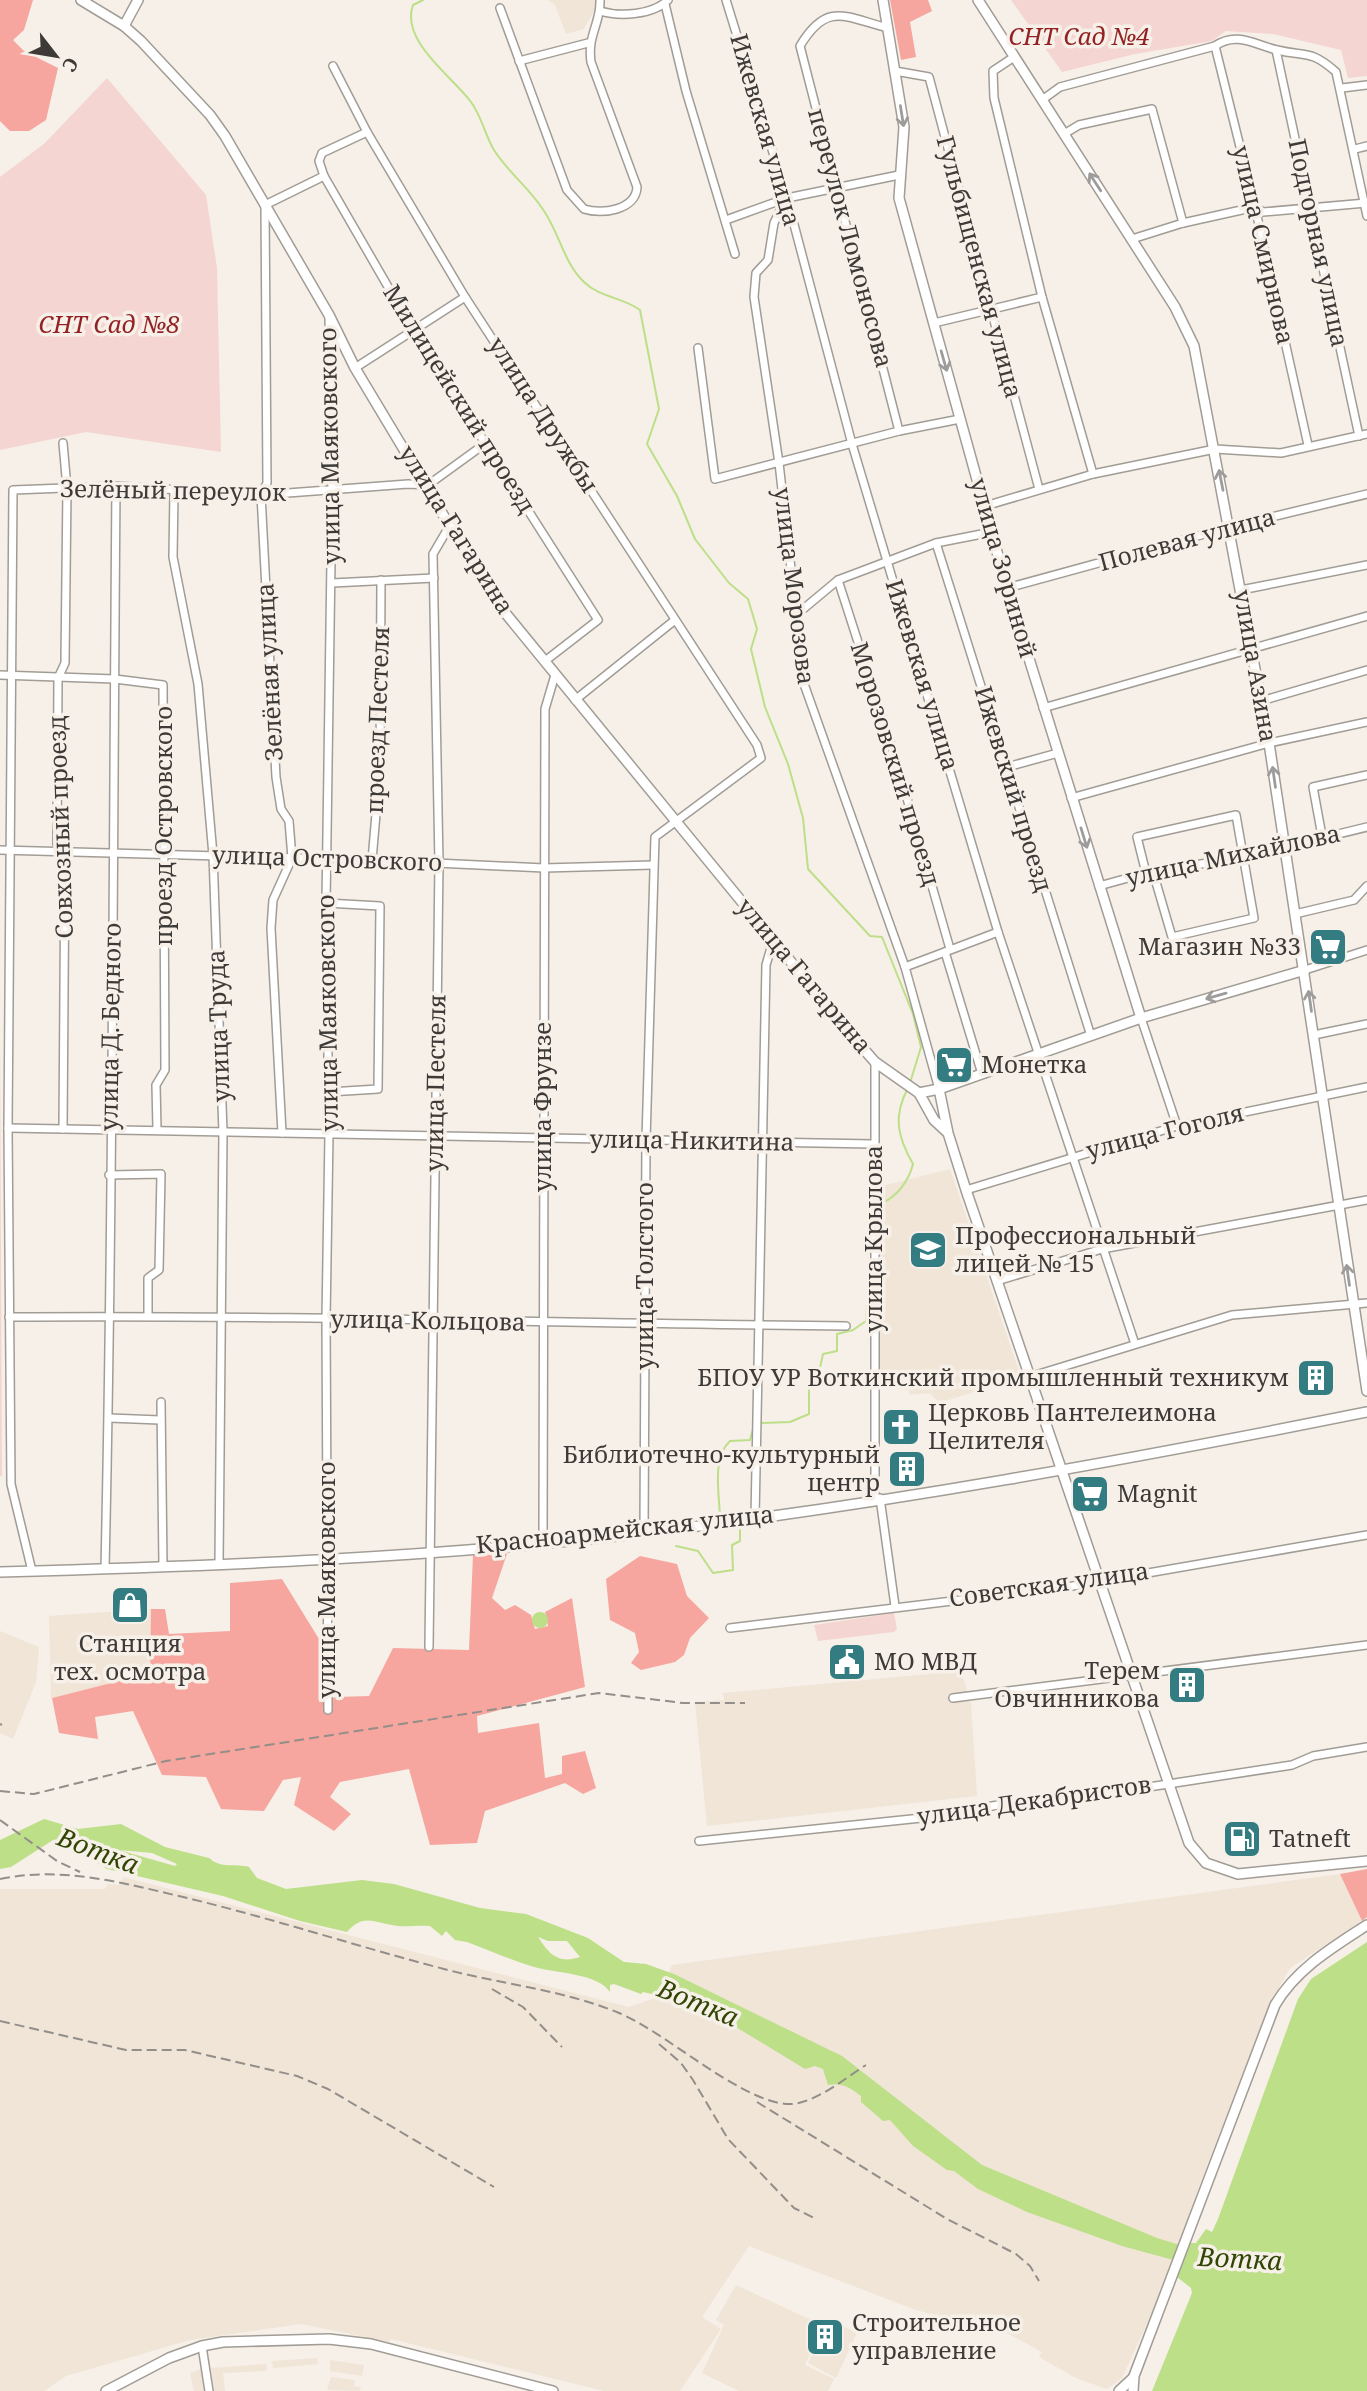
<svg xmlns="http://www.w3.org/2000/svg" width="1367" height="2391" viewBox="0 0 1367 2391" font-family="'Noto Serif',serif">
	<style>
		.built { fill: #f0e5d7 }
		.green { fill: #f5d5d1 }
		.forest { fill: #f6a69f }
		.water { fill: #bcdf88; fill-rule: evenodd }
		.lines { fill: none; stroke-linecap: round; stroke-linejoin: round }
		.stream { stroke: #bcdf88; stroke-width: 2 }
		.minor-casing { stroke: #a19c95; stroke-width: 10 }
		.major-casing { stroke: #a19c95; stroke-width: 12 }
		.minor { stroke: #fff; stroke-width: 7 }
		.major { stroke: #fff; stroke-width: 9 }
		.rail { stroke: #938e89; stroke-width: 2; stroke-dasharray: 10 5; stroke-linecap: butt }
		.oneway { stroke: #9e9c9b }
		.labels { text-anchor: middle; stroke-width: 7; stroke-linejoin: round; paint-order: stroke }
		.park-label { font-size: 24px; font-style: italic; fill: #942224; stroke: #f6f0e8 }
		.street-label { font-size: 24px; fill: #3d3a37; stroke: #f6f0e8 }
		.poi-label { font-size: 24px; fill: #3d3a37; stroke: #f6f0e8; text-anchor: start }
		.water-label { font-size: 26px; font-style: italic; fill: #314604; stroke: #f6f0e8 }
	</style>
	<rect width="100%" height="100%" fill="#f6f0e8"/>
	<g class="built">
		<polygon points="548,0 596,0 597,5 584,29 566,34 555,5"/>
		<polygon points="950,1169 1021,1377 939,1403 930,1393 909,1395 909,1390 880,1387 878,1187"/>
		<polygon points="151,1609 151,1682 119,1681 51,1698 49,1616"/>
		<polygon points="0,1631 39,1647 36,1682 13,1739 0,1733"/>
		<polygon points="961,1671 971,1704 977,1796 707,1826 695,1702 724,1700 723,1693"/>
		<polygon points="1340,1874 1362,1921 1290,1968 1271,2002 1199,2186 1183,2231 1186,2239 1122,2378 1107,2389 1076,2378 1039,2357 1042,2352 1009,2334 916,2310 749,2246 702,2317 721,2329 680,2391 604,2391 391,2339 389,2342 301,2324 190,2340 66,2376 44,2391 0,2391 0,1889 105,1889 108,1884 120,1885 123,1877 629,2007 658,1997 672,1965"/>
		<polygon points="736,2285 824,2326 827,2319 857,2333 836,2378 808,2363 813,2353 811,2352 805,2365 834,2379 828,2391 739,2391 702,2373 724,2325 716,2320"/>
		<polygon points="317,2358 318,2364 273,2368 272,2361"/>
		<polygon points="330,2360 364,2365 362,2376 330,2371"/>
		<polygon points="266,2364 267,2371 223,2373 225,2391 214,2391 211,2368"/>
		<polygon points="201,2369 206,2391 194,2391 190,2373"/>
		<polygon points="331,2377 355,2380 354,2386 342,2385 361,2387 360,2391 327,2390"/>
	</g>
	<g class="green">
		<polygon points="1011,0 1367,0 1367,76 1348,78 1341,50 1273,34 1226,31 1212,41 1135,54 1062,72"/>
		<polygon points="107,78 206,195 217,268 221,452 86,432 0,450 0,177 45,143"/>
		<polygon points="0,1020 2,1476 0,1476"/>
		<polygon points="894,1613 897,1629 894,1632 818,1641 814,1625"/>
	</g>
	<g class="forest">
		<polygon points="0,0 33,0 24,30 13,40 24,51 58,68 46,120 29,131 10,131 0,121"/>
		<polygon points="890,0 928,0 932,11 910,22 916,57 901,60"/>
		<polygon points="508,1551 492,1598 505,1610 515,1605 531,1615 535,1629 548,1626 545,1612 572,1598 585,1687 477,1716 478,1733 539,1723 545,1778 562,1774 562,1756 585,1751 596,1788 583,1794 565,1783 485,1811 477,1843 430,1845 409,1769 340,1782 330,1797 351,1814 334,1831 294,1805 301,1777 283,1780 264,1811 221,1809 206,1777 162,1775 133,1711 95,1717 98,1739 59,1733 52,1698 119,1681 150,1682 151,1609 165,1609 169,1634 230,1631 230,1583 282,1579 319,1639 319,1702 336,1697 369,1696 393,1648 469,1650 473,1555"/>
		<polygon points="640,1556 677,1564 687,1596 709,1618 690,1638 684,1655 675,1662 641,1670 631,1663 639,1652 635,1633 610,1620 606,1579"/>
		<polygon points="1367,1869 1367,1917 1362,1921 1340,1874"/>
	</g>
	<g class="water">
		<circle cx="540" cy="1620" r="8"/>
		<path d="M44,1819L78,1829L121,1824L165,1847L209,1858C221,1869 235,1863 249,1867L257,1878L286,1889L362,1880L394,1884L480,1908L526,1914L588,1938L624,1962L646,1964L674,1974L842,2056L982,2165L1157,2238L1183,2246L1177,2261L1122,2246L1027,2212L978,2189L954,2171L947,2170L913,2146L890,2120L883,2121L861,2102V2096C851,2088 842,2082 828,2085L823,2069L815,2066L805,2069L726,2021L722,2022C696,2008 673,1998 643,1992L641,1994L614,1984L610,1985V1992C598,1973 554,1973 534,1967C511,1960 490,1951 467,1942L455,1940L446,1931L442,1936L430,1926C418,1925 408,1927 398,1926C376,1924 364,1912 347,1932L300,1921L223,1896L107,1869L72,1847L53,1840L11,1867L0,1869V1840ZM119,1850L152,1853L177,1864L175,1866ZM538,1937L548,1941H567L580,1957C557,1965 548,1952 538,1937Z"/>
		<polygon points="1367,1942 1367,2391 1152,2391 1192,2293 1191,2288 1177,2277 1190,2243 1196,2243 1206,2229 1212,2232 1218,2219 1298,1999 1311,1979"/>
	</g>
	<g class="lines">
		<g class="stream">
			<path d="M423,0L413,5C400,41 453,77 471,102C482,117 485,135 494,150C507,171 528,187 542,208C559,231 563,262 584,282C600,298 623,297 640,310L659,409L647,444L677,496L695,539L729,583L748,599L757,629L751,649L765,707L788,764L803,818L808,869L870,936L882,937L913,1014L921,1047L910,1083"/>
			<path d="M878,1221L882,1203C898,1196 909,1180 913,1164C897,1136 893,1116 908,1088"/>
			<polyline points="760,1423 790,1422 809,1414 809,1381 819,1372 823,1354 837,1351 837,1334 853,1330 866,1321 868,1286 872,1281"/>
			<path d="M725,1519L720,1516C719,1494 712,1457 730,1441L750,1440L753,1429"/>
			<polyline points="676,1546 698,1551 713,1573 733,1570 732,1545 740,1541 740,1525"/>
		</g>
		<defs>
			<g id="minor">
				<polyline points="726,0 787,198 852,444 998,932 1135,1344"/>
				<polyline points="665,4 686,91 735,254"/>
				<path d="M500,8L567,190L584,209C602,215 636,210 637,187L591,62C587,35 601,23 600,0"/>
				<path d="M600,11C620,17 653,15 668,0"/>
				<path d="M888,28C845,17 827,1 800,46L899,431"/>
				<polyline points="1215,46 1255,207 1308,445"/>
				<polyline points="1276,50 1359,436"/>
				<polyline points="1014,57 993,71 994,98 1042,297 1093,474"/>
				<polyline points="519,61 588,43"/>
				<polyline points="333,66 367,132 465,297 757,745 761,758 655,837 646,1140 644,1533"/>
				<polyline points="895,71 929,77 1039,489"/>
				<polyline points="1342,88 1367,85"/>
				<path d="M1042,100L1060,87L1215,46C1237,31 1255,45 1277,50C1306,57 1310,49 1336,72L1367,216"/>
				<polyline points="1064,134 1079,125 1152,109 1183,223"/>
				<polyline points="1355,149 1367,146"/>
				<polyline points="324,176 413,330 598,620 545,661"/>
				<polyline points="786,199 774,223 768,260 756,273 754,297 779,463 804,684 905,967 939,1089"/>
				<polyline points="726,220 787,198 899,175"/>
				<polyline points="1132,239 1183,223 1255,207 1263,212 1366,203"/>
				<polyline points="934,323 1042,297"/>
				<polyline points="698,348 715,479 899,431 960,419"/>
				<polyline points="355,368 465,297"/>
				<polyline points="174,491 173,557 198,684 213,855 223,1132 219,1563"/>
				<polyline points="985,506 1093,474 1215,449 1281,453 1367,434"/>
				<polyline points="936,543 1091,1036"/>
				<polyline points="838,580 896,760 950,949"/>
				<polyline points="332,583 434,578"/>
				<polyline points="1007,588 1230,527 1367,494"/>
				<polyline points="1241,590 1367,565"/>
				<polyline points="796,615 838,580 936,543 992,532"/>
				<polyline points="0,675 115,679 163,685 165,1070 156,1085 157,1129"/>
				<polyline points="575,700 675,620"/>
				<polyline points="1261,701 1367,670"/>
				<polyline points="1043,708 1367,616"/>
				<polyline points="1007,767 1058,753"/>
				<polyline points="1071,798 1269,743 1367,722"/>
				<polyline points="1322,836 1313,787 1367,775"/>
				<polyline points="0,850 372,860 544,868 653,865"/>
				<polyline points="372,860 380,768 381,580"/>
				<polyline points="1146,873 1137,837 1236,815 1254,918 1172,937 1153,872"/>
				<polyline points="1099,886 1146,873 1244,857 1367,827"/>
				<polyline points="326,903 380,906 378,1089 329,1092"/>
				<polyline points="1295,914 1354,900 1367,886"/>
				<polyline points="945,952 982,1074"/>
				<polyline points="905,967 998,932"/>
				<polyline points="1305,970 1367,950"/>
				<polyline points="1141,1018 1177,1126"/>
				<polyline points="1314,1035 1367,1024"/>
				<polyline points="8,1128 873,1144"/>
				<polyline points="63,1129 65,853 57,844 58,678 65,663 67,488 63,443"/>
				<polyline points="282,1133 271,928 273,900 292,858 289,821 281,809 276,777 261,495 267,483 265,205 324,176 319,161 322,153 367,132"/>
				<polyline points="109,1175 161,1174 159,1270 148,1278 148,1315"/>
				<polyline points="966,1190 1177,1126 1367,1087"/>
				<polyline points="997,1281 1102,1249 1367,1200"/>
				<path d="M9,1317C288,1315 567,1323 846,1326"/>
				<polyline points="1029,1377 1232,1315 1367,1303"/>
				<polyline points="161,1402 163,1566"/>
				<polyline points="109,1418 160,1420"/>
				<polyline points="880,1498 895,1606"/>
				<polyline points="875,1500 875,1062"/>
				<polyline points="755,1518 766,965 773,941"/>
				<polyline points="543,1542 545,709 555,675"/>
				<path d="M105,1569C113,1208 113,847 116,486"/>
				<polyline points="32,1571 11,1484 8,1128 13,490 116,486 261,495 408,484 428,485 486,443"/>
				<polyline points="730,1628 1067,1587 1367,1535"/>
				<polyline points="429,1647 439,863 433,554 450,525"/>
				<polyline points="953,1698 1367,1645"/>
				<polyline points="328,1710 326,1320 329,1134 326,903 332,492 329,316"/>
				<polyline points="699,1841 931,1817 1020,1801 1090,1796 1292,1765 1313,1756 1367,1747"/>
				<polyline points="202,2346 209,2391"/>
			</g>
			<g id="major">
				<polyline points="81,0 124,26 141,41 210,115 225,136 329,315 355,368 493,598 846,1029 875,1062 919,1093"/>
				<polyline points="883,0 904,127 899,198 1007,588 1141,1018"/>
				<polyline points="978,0 1175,307 1194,346 1269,743 1367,1391"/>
				<polyline points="124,26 138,0"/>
				<polyline points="939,1089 1141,1018 1305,970"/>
				<polyline points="948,1133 934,1120 919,1093 939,1089 948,1133 966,1190 1189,1843 1206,1863 1238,1874 1367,1861"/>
				<path d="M0,1572C213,1566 431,1558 643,1533C886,1504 1127,1460 1367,1412"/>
				<polyline points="106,2391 169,2358 202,2346 223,2342 329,2339 371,2344 553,2391"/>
				<polyline points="1119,2391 1133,2378"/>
				<path d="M1133,2391L1134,2376L1275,2005C1296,1969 1333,1947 1367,1925"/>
			</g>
		</defs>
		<use href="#minor" class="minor-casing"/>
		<use href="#major" class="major-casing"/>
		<use href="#minor" class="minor"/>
		<use href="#major" class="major"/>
		<g class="rail">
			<polyline points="0,1724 2,1725"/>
			<polyline points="0,1791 34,1794 166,1761 599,1693 683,1703 745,1703"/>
			<polyline points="0,1820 57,1861 80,1872"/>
			<path d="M0,1879C62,1866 123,1883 183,1897C271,1918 356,1946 444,1969C501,1984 564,1990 619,2013C667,2033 737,2099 786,2104C812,2106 844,2079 866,2065"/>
			<polyline points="492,1989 523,2007 562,2047"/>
			<polyline points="0,2021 126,2050 185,2050 297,2076 328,2089 494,2187"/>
			<polyline points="659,2044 681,2063 693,2080 728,2139 794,2208 814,2218"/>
			<polyline points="757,2102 947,2219 1016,2254 1030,2266 1039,2281"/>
		</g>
	</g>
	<defs><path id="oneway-shaft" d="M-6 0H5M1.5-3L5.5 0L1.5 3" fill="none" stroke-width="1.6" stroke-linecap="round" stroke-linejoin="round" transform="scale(1.75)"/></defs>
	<g class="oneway">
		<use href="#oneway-shaft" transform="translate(902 116) rotate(81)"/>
		<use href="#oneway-shaft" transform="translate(1095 182) rotate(-123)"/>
		<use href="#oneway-shaft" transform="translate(944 361) rotate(74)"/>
		<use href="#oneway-shaft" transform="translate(1221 480) rotate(-101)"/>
		<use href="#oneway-shaft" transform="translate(1274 777) rotate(-98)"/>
		<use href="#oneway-shaft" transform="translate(1084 838) rotate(73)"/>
		<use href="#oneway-shaft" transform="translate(1216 996) rotate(164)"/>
		<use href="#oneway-shaft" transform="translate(1310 1001) rotate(-98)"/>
		<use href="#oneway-shaft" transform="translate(1348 1275) rotate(-98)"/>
	</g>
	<defs>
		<symbol id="supermarket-square" viewBox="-11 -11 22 22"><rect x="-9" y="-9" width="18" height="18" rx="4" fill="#337c82" stroke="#f6f0e8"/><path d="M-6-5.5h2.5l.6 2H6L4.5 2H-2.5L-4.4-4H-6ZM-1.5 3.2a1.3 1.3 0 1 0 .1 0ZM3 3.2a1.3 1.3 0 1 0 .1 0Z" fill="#fff"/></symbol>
		<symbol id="university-square" viewBox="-11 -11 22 22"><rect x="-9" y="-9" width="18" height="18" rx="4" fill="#337c82" stroke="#f6f0e8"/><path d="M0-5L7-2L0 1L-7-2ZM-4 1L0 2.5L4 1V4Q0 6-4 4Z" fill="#fff"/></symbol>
		<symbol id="building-square" viewBox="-11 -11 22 22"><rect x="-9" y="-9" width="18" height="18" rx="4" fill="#337c82" stroke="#f6f0e8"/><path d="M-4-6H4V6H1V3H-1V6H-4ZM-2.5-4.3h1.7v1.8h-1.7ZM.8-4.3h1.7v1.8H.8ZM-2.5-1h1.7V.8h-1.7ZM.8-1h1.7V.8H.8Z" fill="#fff"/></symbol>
		<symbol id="church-square" viewBox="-11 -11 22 22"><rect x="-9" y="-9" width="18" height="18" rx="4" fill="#337c82" stroke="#f6f0e8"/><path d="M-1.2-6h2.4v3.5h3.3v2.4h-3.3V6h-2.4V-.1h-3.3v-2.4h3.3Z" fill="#fff"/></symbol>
		<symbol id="shop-square" viewBox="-11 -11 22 22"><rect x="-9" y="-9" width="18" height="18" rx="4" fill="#337c82" stroke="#f6f0e8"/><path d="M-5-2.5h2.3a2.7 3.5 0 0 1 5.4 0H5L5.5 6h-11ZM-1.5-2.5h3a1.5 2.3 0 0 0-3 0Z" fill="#fff"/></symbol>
		<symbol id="civic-square" viewBox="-11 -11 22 22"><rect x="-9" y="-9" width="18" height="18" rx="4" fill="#337c82" stroke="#f6f0e8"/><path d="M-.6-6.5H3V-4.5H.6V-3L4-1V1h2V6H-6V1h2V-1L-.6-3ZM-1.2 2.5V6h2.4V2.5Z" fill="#fff"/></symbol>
		<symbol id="fuel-square" viewBox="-11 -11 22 22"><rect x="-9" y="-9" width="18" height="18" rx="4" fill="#337c82" stroke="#f6f0e8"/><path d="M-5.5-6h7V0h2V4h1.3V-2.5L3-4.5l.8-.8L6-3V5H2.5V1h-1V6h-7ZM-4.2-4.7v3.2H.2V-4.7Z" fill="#fff"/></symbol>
	</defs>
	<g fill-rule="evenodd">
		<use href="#supermarket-square" x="1306" y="925" width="44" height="44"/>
		<use href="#supermarket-square" x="932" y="1043" width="44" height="44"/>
		<use href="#university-square" x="906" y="1228" width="44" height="44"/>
		<use href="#building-square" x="1294" y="1356" width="44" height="44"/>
		<use href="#church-square" x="879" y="1405" width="44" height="44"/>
		<use href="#building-square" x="885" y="1447" width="44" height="44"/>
		<use href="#supermarket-square" x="1068" y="1472" width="44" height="44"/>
		<use href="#shop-square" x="108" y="1583" width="44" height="44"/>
		<use href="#civic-square" x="825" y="1640" width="44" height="44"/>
		<use href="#building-square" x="1165" y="1663" width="44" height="44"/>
		<use href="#fuel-square" x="1220" y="1817" width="44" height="44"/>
		<use href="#building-square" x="803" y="2315" width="44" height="44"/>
	</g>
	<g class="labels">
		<g class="park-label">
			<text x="1079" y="45">СНТ Сад №4</text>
			<text x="109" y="333">СНТ Сад №8</text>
		</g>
		<g class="street-label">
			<text transform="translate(765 130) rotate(74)" y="8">Ижевская улица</text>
			<text transform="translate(850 238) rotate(75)" y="8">переулок Ломоносова</text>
			<text transform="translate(1318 243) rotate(78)" y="8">Подгорная улица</text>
			<text transform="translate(1263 245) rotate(77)" y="8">улица Смирнова</text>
			<text transform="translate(979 267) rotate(75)" y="8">Гульбищенская улица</text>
			<text transform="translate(459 399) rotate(58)" y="8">Милицейский проезд</text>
			<text transform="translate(543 415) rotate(57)" y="8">улица Дружбы</text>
			<text transform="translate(330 446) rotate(-91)" y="8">улица Маяковского</text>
			<text transform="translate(173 491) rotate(1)" y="8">Зелёный переулок</text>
			<text transform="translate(456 530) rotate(58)" y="8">улица Гагарина</text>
			<text transform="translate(1187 540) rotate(-15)" y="8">Полевая улица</text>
			<text transform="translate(1003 568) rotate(74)" y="8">улица Зориной</text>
			<text transform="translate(794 586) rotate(83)" y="8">улица Морозова</text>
			<text transform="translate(1255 666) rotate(80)" y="8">улица Азина</text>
			<text transform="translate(270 672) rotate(-93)" y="8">Зелёная улица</text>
			<text transform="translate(922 675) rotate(73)" y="8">Ижевская улица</text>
			<text transform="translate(378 720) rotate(-88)" y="8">проезд Пестеля</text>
			<text transform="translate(895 764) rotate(73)" y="8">Морозовский проезд</text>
			<text transform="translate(1013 789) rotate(73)" y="8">Ижевский проезд</text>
			<text transform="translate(164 826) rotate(-90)" y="8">проезд Островского</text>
			<text transform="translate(61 827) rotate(-92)" y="8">Совхозный проезд</text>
			<text transform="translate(1233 856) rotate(-12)" y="8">улица Михайлова</text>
			<text transform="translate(327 859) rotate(2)" y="8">улица Островского</text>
			<text transform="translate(804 976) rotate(50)" y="8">улица Гагарина</text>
			<text transform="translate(328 1013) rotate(-91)" y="8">улица Маяковского</text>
			<text transform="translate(219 1026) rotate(-92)" y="8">улица Труда</text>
			<text transform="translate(111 1027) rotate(-89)" y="8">улица Д. Бедного</text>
			<text transform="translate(436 1083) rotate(-89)" y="8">улица Пестеля</text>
			<text transform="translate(543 1107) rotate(-90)" y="8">улица Фрунзе</text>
			<text transform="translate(1165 1132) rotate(-14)" y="8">улица Гоголя</text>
			<text transform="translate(692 1141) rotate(1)" y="8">улица Никитина</text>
			<text transform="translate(874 1239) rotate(-90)" y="8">улица Крылова</text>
			<text transform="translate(645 1276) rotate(-90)" y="8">улица Толстого</text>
			<text transform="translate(428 1321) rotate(1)" y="8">улица Кольцова</text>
			<text transform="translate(625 1530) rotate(-6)" y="8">Красноармейская улица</text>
			<text transform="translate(327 1580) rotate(-90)" y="8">улица Маяковского</text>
			<text transform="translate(1049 1585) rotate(-8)" y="8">Советская улица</text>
			<text transform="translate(1034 1801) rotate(-8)" y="8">улица Декабристов</text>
		</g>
		<g class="poi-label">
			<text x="1301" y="955" text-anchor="end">Магазин №33</text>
			<text x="981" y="1073">Монетка</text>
			<text x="955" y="1244">Профессиональный<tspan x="955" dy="28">лицей № 15</tspan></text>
			<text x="1289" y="1386" text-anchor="end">БПОУ УР Воткинский промышленный техникум</text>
			<text x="928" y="1421">Церковь Пантелеимона<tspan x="928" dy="28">Целителя</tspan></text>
			<text x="880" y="1463" text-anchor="end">Библиотечно-культурный<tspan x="880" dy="28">центр</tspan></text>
			<text x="1117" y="1502">Magnit</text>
			<text x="130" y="1652" text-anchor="middle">Станция<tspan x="130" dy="28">тех. осмотра</tspan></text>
			<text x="874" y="1670">МО МВД</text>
			<text x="1160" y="1679" text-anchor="end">Терем<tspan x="1160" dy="28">Овчинникова</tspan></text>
			<text x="1269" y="1847">Tatneft</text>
			<text x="852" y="2331">Строительное<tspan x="852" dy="28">управление</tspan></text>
		</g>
		<g class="water-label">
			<text transform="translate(98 1851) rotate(21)" y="9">Вотка</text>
			<text transform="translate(698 2003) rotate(22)" y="9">Вотка</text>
			<text transform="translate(1240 2259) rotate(3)" y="9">Вотка</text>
		</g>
	</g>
	<g transform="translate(56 56) rotate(121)" stroke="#f6f0e8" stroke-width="5" paint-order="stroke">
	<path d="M0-5L12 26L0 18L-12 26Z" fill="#3d3a37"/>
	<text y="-10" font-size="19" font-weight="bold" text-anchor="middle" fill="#3d3a37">С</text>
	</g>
</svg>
